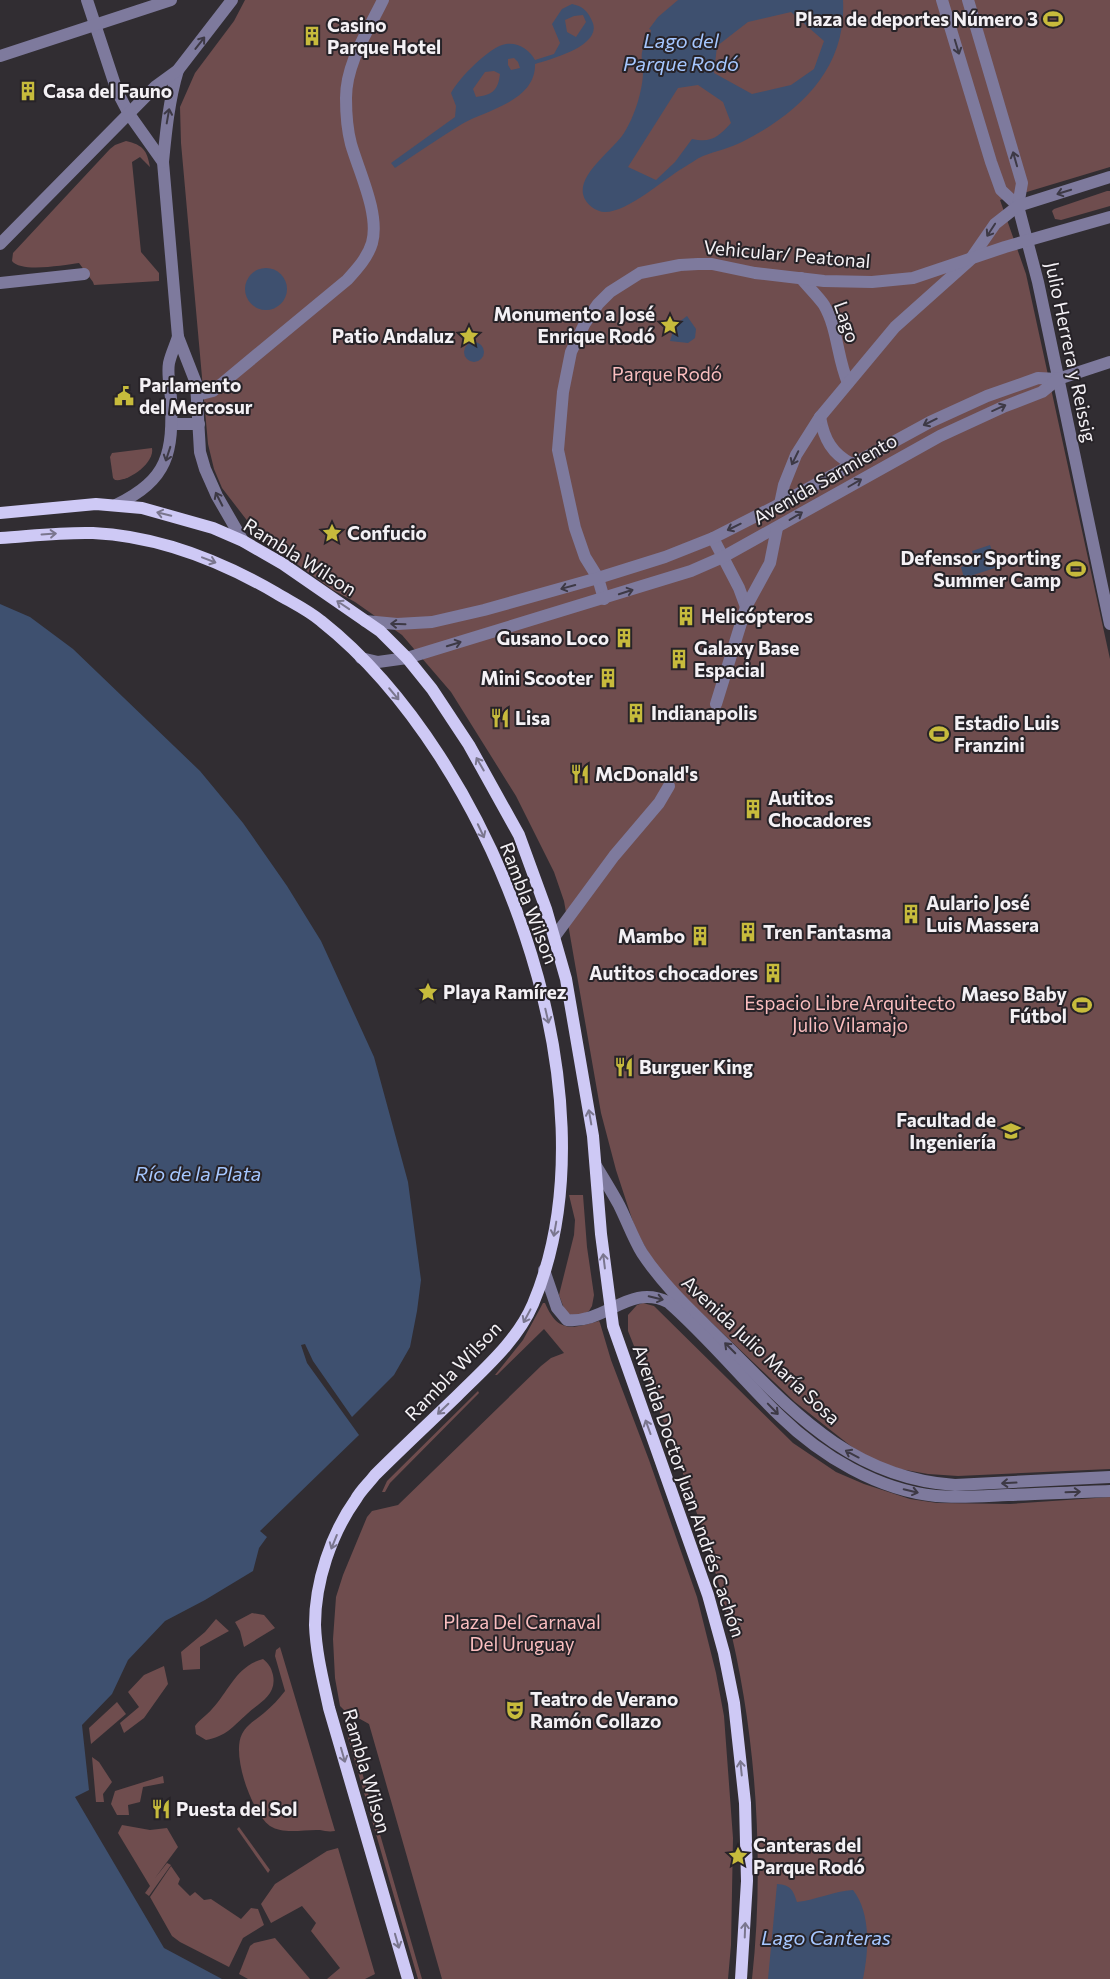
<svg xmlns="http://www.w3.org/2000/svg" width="1110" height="1979" viewBox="0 0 1110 1979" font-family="Commissioner,sans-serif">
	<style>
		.green { fill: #6f4d4e }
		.water { fill: #3e506f; fill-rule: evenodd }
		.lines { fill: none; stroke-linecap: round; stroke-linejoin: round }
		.minor { stroke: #7e7a9d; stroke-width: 12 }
		.major { stroke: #cec9f5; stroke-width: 12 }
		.oneway { stroke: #3d3945 }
		.oneway2 { stroke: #7a768e }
		.labels { text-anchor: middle; stroke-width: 4; stroke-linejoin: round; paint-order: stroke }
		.poi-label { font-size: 19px; font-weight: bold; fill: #f4f1f5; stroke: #272328; text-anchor: start }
		.street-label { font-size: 19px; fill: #f4f1f5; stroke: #272328 }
		.park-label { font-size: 19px; fill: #fabebf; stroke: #272328 }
		.water-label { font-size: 20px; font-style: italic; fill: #a6c7ff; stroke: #272328 }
	</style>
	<rect width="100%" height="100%" fill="#312d32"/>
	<g class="green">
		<polygon points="245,0 1110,0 1110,167 1000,200 1026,274 1110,659 1110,1469 958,1476 928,1474 900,1469 876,1461 852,1447 795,1402 670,1283 649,1254 635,1228 616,1170 601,1113 564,901 554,872 516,796 451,692 402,635 355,602 333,590 269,544 249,523 222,488 214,469 208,444 181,143 180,107 195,73 234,21"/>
		<path d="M126,141C143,145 147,150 150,167L140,157L132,162L141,252L159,273V281L94,285L93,282L79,263C64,265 21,273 12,261L13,253L110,149L115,145Z"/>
		<polygon points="1107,191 1110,191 1110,206 1061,220 1055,219 1052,211 1054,209"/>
		<path d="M152,448C155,463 128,482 115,480L113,478L110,457L112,453Z"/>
		<polygon points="569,1195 583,1195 587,1247 594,1295 592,1306 589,1311 583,1314 571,1315 565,1311 559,1295 574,1235 575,1220"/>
		<path d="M543,1303H545C558,1333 571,1329 599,1321L600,1323L611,1360L649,1460L697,1597L716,1673L724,1716L733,1838L731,1945L728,1979H442L369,1724L344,1710L340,1706L335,1678L333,1639L336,1597L343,1575L367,1517L372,1511L398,1505L541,1366L551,1358L564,1353L544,1329L497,1375H495L523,1340Z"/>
		<path d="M643,1303L654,1306L793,1443L836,1472L864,1484L910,1499L937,1503L1010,1504L1110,1497V1979H752C765,1862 756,1729 727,1616C703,1518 665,1424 628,1331V1315L637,1305Z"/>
		<polygon points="478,1391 479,1393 390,1483 385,1492 382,1492 387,1481"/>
		<polygon points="252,1613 264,1615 275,1628 244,1647 240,1631 235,1622"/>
		<polygon points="216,1619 229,1631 200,1647 200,1669 183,1670 181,1652 205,1632"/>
		<path d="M280,1647L335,1831C329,1832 325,1831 320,1830C305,1829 284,1835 270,1826C252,1813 231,1755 242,1734C247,1724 256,1720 264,1713C272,1706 279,1699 285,1691L275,1656L276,1650Z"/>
		<path d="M263,1659C269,1664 271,1667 273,1675C277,1695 260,1702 247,1714C232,1727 227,1736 206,1740L196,1734L195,1726C200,1719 207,1715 212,1709C229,1691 236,1666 263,1659Z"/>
		<polygon points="164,1666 168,1684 144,1718 124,1733 120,1723 139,1707 128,1692 144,1675"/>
		<polygon points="117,1702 126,1714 91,1744 89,1728"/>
		<polygon points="351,1733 357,1755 422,1979 418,1979 351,1748 347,1734"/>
		<polygon points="92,1757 99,1762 112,1782 103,1794 104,1802 96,1802"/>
		<polygon points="163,1776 164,1783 143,1787 140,1802 128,1805 129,1815 117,1815 111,1804 115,1791"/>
		<polygon points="122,1825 150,1830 167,1828 178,1847 155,1878 167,1863 171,1865 149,1896 145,1893 150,1886 118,1833"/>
		<polygon points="239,1827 270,1870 268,1873 237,1829"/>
		<polygon points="338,1848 375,1974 365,1979 327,1979 340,1968 311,1931 316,1923 302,1906 271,1923 261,1904 275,1884 327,1851"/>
		<polygon points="171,1866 180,1879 178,1884 190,1896 195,1892 204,1900 211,1899 241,1919 251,1908 258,1909 264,1925 243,1938 229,1967 180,1942 172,1936 150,1897"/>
		<polygon points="275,1938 310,1979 248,1979 239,1974 250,1946 254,1943"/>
	</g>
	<g class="water">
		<path d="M678,0H843C847,69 799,113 742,142C730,148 716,151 703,156C696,159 690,164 683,168C664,179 628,212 605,212C596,212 585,204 583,194C579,173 614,149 624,133C634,118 643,90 643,72C643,64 640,56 643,49L647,50L651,30L649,29L658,17ZM791,12L824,41L814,69L791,85L752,94L714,73L717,46L748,22ZM698,85L723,102L731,123C718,137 712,143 692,139L675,162L656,180L628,167L678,88Z"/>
		<path d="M572,4C582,6 588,11 592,21C604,45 552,59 535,64C536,101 487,110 462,124C439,138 417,153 395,168L391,163L455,117L456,106L451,93C458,79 490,46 506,44C518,42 530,50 535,60L554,54L560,43L552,24L562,9ZM583,15L586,22L576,37L567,32L565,20L574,16ZM514,58L518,62L520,68L511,70L508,65V59ZM494,71L500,74C498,90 493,95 476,97L473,89L485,72Z"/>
		<circle cx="266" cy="289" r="21"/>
		<polygon points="687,316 696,329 695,338 688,343 670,341 675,325"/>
		<circle cx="474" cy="352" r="10"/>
		<polygon points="990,545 998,567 964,578 961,567 976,562 972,551"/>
		<polygon points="0,604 30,617 73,649 200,771 243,823 287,886 321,941 374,1057 408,1182 421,1280 417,1311 410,1347 394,1375 352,1417 313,1361 305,1344 301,1345 307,1363 359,1435 260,1531 267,1537 259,1548 253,1571 205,1600 165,1621 128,1660 112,1694 82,1725 89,1790 75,1797 164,1948 222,1979 0,1979"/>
		<path d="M777,1884C791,1885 793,1890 797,1902C816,1900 834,1891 853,1890C871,1913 869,1951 863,1979H768Z"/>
	</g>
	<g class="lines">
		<g class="minor">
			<polyline points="87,0 117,91 129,114 163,162 178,337 196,383 200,452 205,469 217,496 243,541"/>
			<polyline points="942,0 991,162 1001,190 1018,206"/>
			<polyline points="968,0 1022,183 1018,206 1038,282 1110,624"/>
			<polyline points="0,56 171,0"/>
			<path d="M163,162C166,131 169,100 178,70"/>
			<polyline points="0,244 156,86 178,70 232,0"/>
			<path d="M801,278C808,287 818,296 824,305C838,329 837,358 848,383"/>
			<polyline points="0,283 84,274"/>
			<path d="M197,395L213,391L347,280C357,269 368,257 372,243C380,214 359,172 351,144C347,129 346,113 346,98C346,63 368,31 383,0"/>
			<path d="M820,417C824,439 832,454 852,464"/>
			<polyline points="172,424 199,424"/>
			<polyline points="780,504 784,485 796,455 820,417 895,327 970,260 995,224 1018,206 1110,177"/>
			<path d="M116,505C169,479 173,453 171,398C170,387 167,374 169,363C171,354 175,346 178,337"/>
			<polyline points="713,538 739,588 746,607"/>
			<polyline points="604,599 598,578 585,557 575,528 558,450 563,392 571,352 585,323 598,304 610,292 640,273 680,265 698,264 712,264 755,273 824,281 872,282 913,278 1005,247 1110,217"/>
			<polyline points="365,621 397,624 432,622 484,610 598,578 665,557 713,538 776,506 930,422 987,396 1038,378 1058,379"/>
			<polyline points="361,658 378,662 407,658 691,571 723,557 940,436 1003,407 1042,392 1058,379 1110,362"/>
			<polyline points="716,704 746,607 770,563 777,528"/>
			<polyline points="555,936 614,856 659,803 669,786"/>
			<path d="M596,1166C604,1179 612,1192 619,1205C627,1221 633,1238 642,1253C665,1288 696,1315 726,1345C794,1413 852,1478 955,1485L1110,1477"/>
			<path d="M544,1270L557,1308L567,1320C606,1324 629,1283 668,1302C708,1337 742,1379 780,1416C821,1456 878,1490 936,1496C960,1498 984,1496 1008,1495C1042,1494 1076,1492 1110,1491"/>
		</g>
		<g class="major">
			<polyline points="0,513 96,504 142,508 213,528 243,541 283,564 380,631 407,658 432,689 469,745 519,835 546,909 566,979 593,1136 601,1234 613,1326 708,1595 724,1653 734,1703 745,1803 747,1881 741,1979"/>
			<path d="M0,538C31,536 62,532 93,533C158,536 221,561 276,593C291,602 308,610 321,621C493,757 622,1094 533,1304C517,1341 485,1368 457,1396C430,1422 402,1448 375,1475C369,1483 361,1490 356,1499C331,1534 315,1582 315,1625C316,1653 323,1680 329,1708L408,1979"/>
		</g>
	</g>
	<defs><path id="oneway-shaft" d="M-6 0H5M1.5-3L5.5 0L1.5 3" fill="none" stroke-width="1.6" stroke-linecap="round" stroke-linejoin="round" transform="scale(1.25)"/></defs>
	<g class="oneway">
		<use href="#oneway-shaft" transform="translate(200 43) rotate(-52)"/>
		<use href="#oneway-shaft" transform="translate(957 47) rotate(73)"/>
		<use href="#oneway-shaft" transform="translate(168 116) rotate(-80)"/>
		<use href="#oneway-shaft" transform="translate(1015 159) rotate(-106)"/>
		<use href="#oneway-shaft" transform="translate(1064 192) rotate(163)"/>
		<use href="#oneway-shaft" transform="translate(991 230) rotate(123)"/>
		<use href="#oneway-shaft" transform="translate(999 408) rotate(-24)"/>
		<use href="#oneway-shaft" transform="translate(930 422) rotate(154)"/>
		<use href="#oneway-shaft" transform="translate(168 454) rotate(108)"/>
		<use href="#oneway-shaft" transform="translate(795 458) rotate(116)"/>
		<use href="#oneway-shaft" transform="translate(855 483) rotate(-30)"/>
		<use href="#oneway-shaft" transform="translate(219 499) rotate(-117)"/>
		<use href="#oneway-shaft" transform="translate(796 516) rotate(-31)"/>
		<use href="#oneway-shaft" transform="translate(734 527) rotate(154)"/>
		<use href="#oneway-shaft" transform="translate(568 587) rotate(165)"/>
		<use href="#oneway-shaft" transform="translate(626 592) rotate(-18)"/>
		<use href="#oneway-shaft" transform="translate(398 624) rotate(-178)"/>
		<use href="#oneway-shaft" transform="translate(454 644) rotate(-17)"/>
		<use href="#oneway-shaft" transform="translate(656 1298) rotate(13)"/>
		<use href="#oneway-shaft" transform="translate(730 1348) rotate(-135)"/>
		<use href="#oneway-shaft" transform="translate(773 1409) rotate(46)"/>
		<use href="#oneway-shaft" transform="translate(852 1454) rotate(-152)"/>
		<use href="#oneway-shaft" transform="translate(1009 1483) rotate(177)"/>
		<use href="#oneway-shaft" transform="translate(911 1491) rotate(13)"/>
		<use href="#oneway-shaft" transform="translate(1073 1492) rotate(-2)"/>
	</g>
	<g class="oneway2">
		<use href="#oneway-shaft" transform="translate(164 514) rotate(-166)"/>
		<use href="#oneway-shaft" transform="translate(49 534) rotate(-4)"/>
		<use href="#oneway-shaft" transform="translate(209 560) rotate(21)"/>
		<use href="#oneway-shaft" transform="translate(343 605) rotate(-146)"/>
		<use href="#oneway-shaft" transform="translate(394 694) rotate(50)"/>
		<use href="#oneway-shaft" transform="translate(480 764) rotate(-120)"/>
		<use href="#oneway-shaft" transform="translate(481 831) rotate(65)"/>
		<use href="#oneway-shaft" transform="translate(547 1016) rotate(77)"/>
		<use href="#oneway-shaft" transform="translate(590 1117) rotate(-100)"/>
		<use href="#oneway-shaft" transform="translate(555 1229) rotate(100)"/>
		<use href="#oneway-shaft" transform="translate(604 1261) rotate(-97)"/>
		<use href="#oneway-shaft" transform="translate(527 1316) rotate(118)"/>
		<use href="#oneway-shaft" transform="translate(443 1409) rotate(136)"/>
		<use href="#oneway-shaft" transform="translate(648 1427) rotate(-110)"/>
		<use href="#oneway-shaft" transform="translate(334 1542) rotate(112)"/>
		<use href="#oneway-shaft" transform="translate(343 1755) rotate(74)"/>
		<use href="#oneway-shaft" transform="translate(741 1768) rotate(-96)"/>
		<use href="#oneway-shaft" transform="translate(745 1930) rotate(-88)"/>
		<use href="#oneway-shaft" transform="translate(397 1941) rotate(74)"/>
	</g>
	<defs>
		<symbol id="stadium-bare" viewBox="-9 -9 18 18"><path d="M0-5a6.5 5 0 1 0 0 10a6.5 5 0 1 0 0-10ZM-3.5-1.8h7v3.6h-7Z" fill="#c7bb3c" stroke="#272328" stroke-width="2.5" paint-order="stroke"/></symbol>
		<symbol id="building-bare" viewBox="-9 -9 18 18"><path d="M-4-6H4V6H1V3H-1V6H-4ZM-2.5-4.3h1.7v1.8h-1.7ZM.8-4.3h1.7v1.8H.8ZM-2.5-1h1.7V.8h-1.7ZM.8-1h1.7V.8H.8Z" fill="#c7bb3c" stroke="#272328" stroke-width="2.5" paint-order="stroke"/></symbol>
		<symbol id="sight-bare" viewBox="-9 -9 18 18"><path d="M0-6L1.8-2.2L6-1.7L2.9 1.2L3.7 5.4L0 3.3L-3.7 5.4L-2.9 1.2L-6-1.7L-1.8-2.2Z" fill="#c7bb3c" stroke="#272328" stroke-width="2.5" paint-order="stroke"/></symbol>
		<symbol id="civic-bare" viewBox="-9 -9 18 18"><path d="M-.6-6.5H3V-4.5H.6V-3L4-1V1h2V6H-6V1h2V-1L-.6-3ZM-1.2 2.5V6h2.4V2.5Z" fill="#c7bb3c" stroke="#272328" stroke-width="2.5" paint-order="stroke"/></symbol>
		<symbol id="restaurant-bare" viewBox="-9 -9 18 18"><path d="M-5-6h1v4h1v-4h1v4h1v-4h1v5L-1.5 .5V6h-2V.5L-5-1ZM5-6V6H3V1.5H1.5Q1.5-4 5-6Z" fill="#c7bb3c" stroke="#272328" stroke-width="2.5" paint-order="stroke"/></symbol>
		<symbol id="university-bare" viewBox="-9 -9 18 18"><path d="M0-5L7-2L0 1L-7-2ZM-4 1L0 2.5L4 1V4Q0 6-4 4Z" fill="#c7bb3c" stroke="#272328" stroke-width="2.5" paint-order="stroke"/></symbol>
		<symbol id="theatre-bare" viewBox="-9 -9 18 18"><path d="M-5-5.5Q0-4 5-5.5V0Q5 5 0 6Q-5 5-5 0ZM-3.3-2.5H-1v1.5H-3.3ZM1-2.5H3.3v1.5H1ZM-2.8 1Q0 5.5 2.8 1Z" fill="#c7bb3c" stroke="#272328" stroke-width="2.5" paint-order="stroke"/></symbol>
	</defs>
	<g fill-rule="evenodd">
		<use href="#stadium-bare" x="1039" y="5" width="28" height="28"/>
		<use href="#building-bare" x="298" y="22" width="28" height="28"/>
		<use href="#building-bare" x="14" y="77" width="28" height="28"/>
		<use href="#sight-bare" x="656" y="311" width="28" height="28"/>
		<use href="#sight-bare" x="455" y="322" width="28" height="28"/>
		<use href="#civic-bare" x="110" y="382" width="28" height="28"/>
		<use href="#sight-bare" x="318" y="519" width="28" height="28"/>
		<use href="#stadium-bare" x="1062" y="555" width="28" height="28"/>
		<use href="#building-bare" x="672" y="602" width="28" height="28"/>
		<use href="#building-bare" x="610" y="624" width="28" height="28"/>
		<use href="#building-bare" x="665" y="645" width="28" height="28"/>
		<use href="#building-bare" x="594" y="664" width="28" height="28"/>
		<use href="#building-bare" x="622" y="699" width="28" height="28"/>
		<use href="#restaurant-bare" x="486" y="704" width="28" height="28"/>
		<use href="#stadium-bare" x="925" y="720" width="28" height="28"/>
		<use href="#restaurant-bare" x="566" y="760" width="28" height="28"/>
		<use href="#building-bare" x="739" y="795" width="28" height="28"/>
		<use href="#building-bare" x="897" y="900" width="28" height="28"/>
		<use href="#building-bare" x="734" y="918" width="28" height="28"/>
		<use href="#building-bare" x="686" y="922" width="28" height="28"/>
		<use href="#building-bare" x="759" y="959" width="28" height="28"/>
		<use href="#sight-bare" x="414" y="978" width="28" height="28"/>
		<use href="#stadium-bare" x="1068" y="991" width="28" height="28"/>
		<use href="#restaurant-bare" x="610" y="1053" width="28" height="28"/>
		<use href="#university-bare" x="997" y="1117" width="28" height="28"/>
		<use href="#theatre-bare" x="501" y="1696" width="28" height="28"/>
		<use href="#restaurant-bare" x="147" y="1795" width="28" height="28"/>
		<use href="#sight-bare" x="724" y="1842" width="28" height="28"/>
	</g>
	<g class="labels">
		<g class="poi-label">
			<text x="1038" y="26" text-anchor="end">Plaza de deportes Número 3</text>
			<text x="327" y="32">Casino<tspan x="327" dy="22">Parque Hotel</tspan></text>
			<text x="43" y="98">Casa del Fauno</text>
			<text x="655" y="321" text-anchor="end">Monumento a José<tspan x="655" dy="22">Enrique Rodó</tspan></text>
			<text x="454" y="343" text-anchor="end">Patio Andaluz</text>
			<text x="139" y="392">Parlamento<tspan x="139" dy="22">del Mercosur</tspan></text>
			<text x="347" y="540">Confucio</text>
			<text x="1061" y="565" text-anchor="end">Defensor Sporting<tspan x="1061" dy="22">Summer Camp</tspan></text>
			<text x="701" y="623">Helicópteros</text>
			<text x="609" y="645" text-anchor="end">Gusano Loco</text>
			<text x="694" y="655">Galaxy Base<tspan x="694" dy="22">Espacial</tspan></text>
			<text x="593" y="685" text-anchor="end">Mini Scooter</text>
			<text x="651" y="720">Indianapolis</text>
			<text x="515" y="725">Lisa</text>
			<text x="954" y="730">Estadio Luis<tspan x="954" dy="22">Franzini</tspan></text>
			<text x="595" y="781">McDonald's</text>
			<text x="768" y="805">Autitos<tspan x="768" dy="22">Chocadores</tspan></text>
			<text x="926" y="910">Aulario José<tspan x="926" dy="22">Luis Massera</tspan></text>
			<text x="763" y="939">Tren Fantasma</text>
			<text x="685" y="943" text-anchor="end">Mambo</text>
			<text x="758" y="980" text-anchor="end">Autitos chocadores</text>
			<text x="443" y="999">Playa Ramírez</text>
			<text x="1067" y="1001" text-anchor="end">Maeso Baby<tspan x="1067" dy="22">Fútbol</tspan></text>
			<text x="639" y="1074">Burguer King</text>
			<text x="996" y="1127" text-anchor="end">Facultad de<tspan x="996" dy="22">Ingeniería</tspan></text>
			<text x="530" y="1706">Teatro de Verano<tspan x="530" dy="22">Ramón Collazo</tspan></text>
			<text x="176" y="1816">Puesta del Sol</text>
			<text x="753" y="1852">Canteras del<tspan x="753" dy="22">Parque Rodó</tspan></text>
		</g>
		<g class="street-label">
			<text transform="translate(787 254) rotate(5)" y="7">Vehicular/ Peatonal</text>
			<text transform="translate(847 322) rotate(71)" y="7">Lago</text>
			<text transform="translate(1071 352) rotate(78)" y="7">Julio Herrera y Reissig</text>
			<text transform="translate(825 479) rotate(-30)" y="7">Avenida Sarmiento</text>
			<text transform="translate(300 557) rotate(32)" y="7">Rambla Wilson</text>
			<text transform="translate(529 903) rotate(69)" y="7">Rambla Wilson</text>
			<text transform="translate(761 1350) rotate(43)" y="7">Avenida Julio María Sosa</text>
			<text transform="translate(453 1371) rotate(-46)" y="7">Rambla Wilson</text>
			<text transform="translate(689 1491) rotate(71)" y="7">Avenida Doctor Juan Andrés Cachón</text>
			<text transform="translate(367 1771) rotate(74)" y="7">Rambla Wilson</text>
		</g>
		<g class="park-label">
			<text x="667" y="381">Parque Rodó</text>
			<text x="850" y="1010">Espacio Libre Arquitecto<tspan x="850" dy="22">Julio Vilamajo</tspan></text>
			<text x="522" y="1629">Plaza Del Carnaval<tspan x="522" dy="22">Del Uruguay</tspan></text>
		</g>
		<g class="water-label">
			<text x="681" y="48">Lago del<tspan x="681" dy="23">Parque Rodó</tspan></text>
			<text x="198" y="1181">Río de la Plata</text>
			<text x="826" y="1945">Lago Canteras</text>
		</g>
	</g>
</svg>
